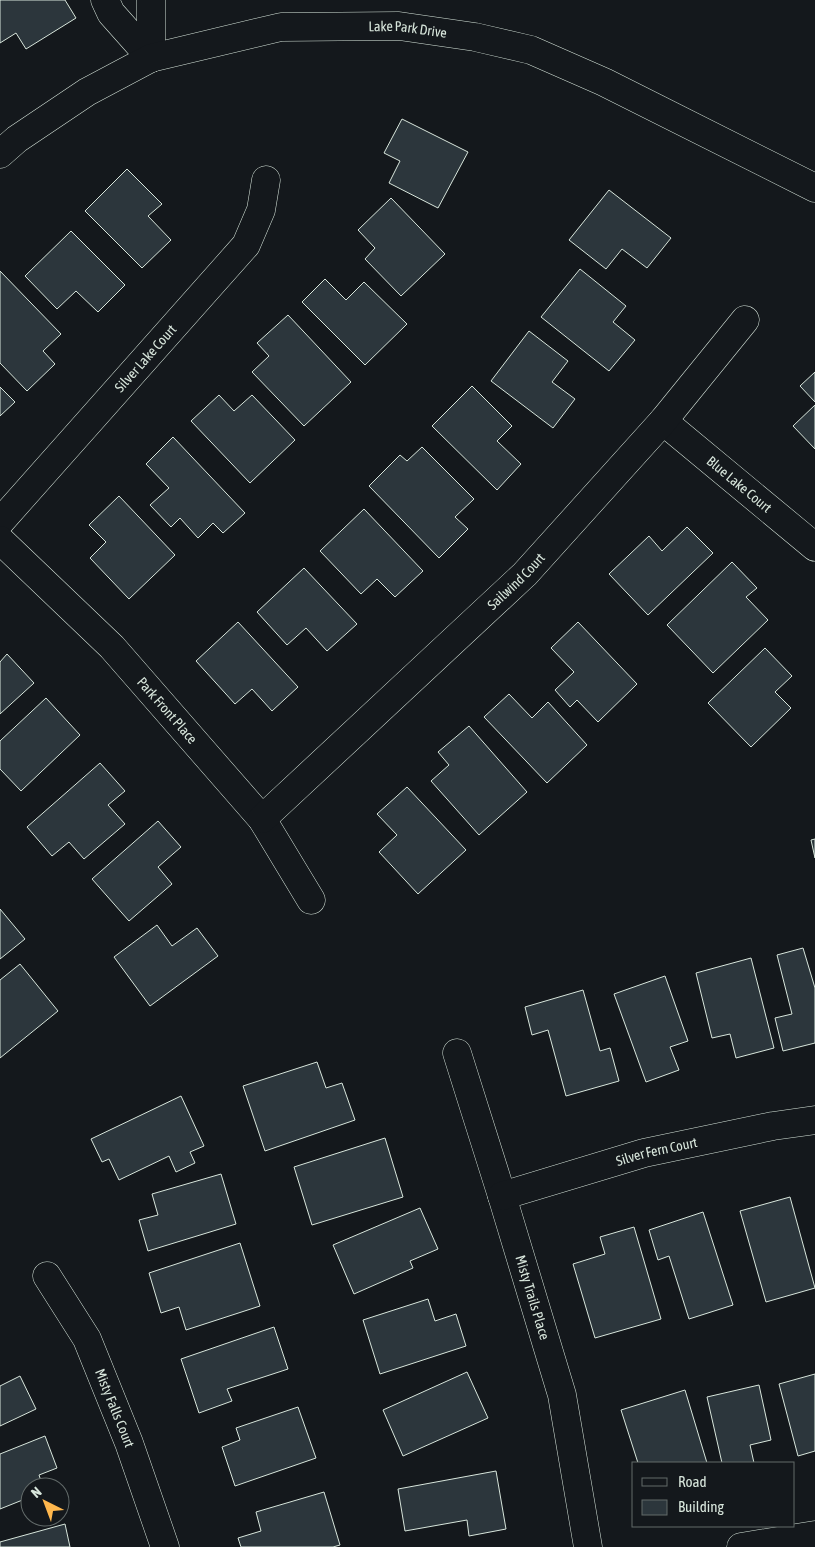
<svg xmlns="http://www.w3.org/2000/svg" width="815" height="1547" viewBox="0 0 815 1547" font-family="'Asap Condensed',sans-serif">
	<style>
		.building { fill: #2c363c; stroke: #d8e6dc }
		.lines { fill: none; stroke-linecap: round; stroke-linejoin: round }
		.street-casing { stroke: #d8e6dc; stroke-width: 29 }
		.street { stroke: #14181c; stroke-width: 28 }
		.labels { text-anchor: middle; stroke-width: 4; stroke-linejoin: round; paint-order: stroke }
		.street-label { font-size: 14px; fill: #d8e6dc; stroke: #14181c }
	</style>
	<rect width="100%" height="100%" fill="#14181c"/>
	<g class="building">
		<polygon points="0,0 65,0 76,18 26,49 16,33 0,43"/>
		<polygon points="402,119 468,152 438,208 389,183 400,161 384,153"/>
		<polygon points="127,169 162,204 148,216 171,240 142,268 85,211"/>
		<polygon points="609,190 671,238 647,268 622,249 606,269 569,240"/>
		<polygon points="391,198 445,254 401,296 365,259 375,248 358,230"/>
		<polygon points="71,231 125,285 98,312 76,291 57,309 25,276"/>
		<polygon points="580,269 626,306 613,322 635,340 609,371 541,317"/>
		<polygon points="0,271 61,334 43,351 55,364 27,391 0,363"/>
		<polygon points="325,279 346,300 364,282 407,324 365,365 302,302"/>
		<polygon points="288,315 351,382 304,426 252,372 269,356 257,343"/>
		<polygon points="529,331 568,361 552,382 575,399 553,428 491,381"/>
		<polygon points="815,372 815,402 800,386"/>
		<polygon points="472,386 512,426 497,441 521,464 497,490 432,426"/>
		<polygon points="0,387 15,402 0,416"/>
		<polygon points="219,395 234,411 252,395 295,440 250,483 191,421"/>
		<polygon points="815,405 815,449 793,426"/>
		<polygon points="173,437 245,513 223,533 213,523 198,538 180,518 171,527 150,505 169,488 146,464"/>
		<polygon points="422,447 474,499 455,517 468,529 439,558 369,486 400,455 407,461"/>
		<polygon points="119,496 175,555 129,599 90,558 106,542 89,525"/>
		<polygon points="364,509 423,571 395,597 377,579 361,594 320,551"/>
		<polygon points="687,527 713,553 648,615 609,574 649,536 662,551"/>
		<polygon points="732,562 757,588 746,597 768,620 713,673 667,625"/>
		<polygon points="304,568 357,624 327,651 306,628 287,645 257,612"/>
		<polygon points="238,622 298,687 272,711 252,689 235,704 196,661"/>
		<polygon points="578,622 637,684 598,722 577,700 570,707 555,690 574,672 551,648"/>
		<polygon points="765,648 792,676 775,692 791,708 751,747 708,703"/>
		<polygon points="7,654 34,683 0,714 0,662"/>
		<polygon points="509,694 532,718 548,702 587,745 547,783 484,717"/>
		<polygon points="46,698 80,735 21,791 0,769 0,741"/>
		<polygon points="469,726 527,792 479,835 431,781 449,765 438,752"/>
		<polygon points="100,763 125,791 108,805 125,824 84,859 69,842 52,856 27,827"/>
		<polygon points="407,787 466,850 418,894 379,852 397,835 377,814"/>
		<polygon points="158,821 181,847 158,867 172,884 129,921 92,879"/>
		<polygon points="815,839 815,858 811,840"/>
		<polygon points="0,909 25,939 0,959"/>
		<polygon points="157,925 172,946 197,928 218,956 150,1006 114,957"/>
		<polygon points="803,948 815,988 815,1043 783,1051 775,1018 792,1014 777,955"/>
		<polygon points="751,958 774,1048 736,1058 730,1034 712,1038 696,973"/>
		<polygon points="20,964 58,1011 0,1058 0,980"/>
		<polygon points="665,976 688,1041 670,1047 679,1070 646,1082 614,994"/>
		<polygon points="583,990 600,1051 610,1048 619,1081 566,1096 548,1030 532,1035 525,1007"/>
		<polygon points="317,1062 326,1088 342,1083 355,1120 265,1151 243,1086"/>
		<polygon points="181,1096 204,1146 190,1152 195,1163 176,1172 169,1156 119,1180 109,1159 102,1162 91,1139"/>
		<polygon points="385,1138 403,1197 312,1225 294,1167"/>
		<polygon points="221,1174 236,1224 148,1251 139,1220 158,1215 152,1194"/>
		<polygon points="790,1197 815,1288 766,1302 740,1211"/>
		<polygon points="420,1208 438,1249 410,1261 413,1268 354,1294 333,1245"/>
		<polygon points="703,1212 733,1305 689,1319 669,1256 658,1260 649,1230"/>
		<polygon points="634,1227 661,1319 595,1338 573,1264 605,1254 600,1237"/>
		<polygon points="240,1243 260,1306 186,1330 179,1307 161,1313 149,1273"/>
		<polygon points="428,1299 435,1321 456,1314 466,1346 380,1374 363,1320"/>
		<polygon points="274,1327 288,1369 227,1389 232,1401 199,1413 181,1359"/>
		<polygon points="467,1372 488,1418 403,1456 383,1410"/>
		<polygon points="815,1374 815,1451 798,1456 779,1384"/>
		<polygon points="20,1376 36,1409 0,1426 0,1386"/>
		<polygon points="759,1385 771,1440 750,1445 754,1463 722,1463 707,1397"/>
		<polygon points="685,1390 707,1463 638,1463 621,1410"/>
		<polygon points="298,1407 316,1458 235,1486 222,1447 240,1440 236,1428"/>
		<polygon points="45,1436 57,1468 39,1475 43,1487 30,1487 30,1497 0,1509 0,1454"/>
		<polygon points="496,1471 506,1529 469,1536 467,1520 405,1531 398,1489"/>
		<polygon points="324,1492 340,1545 333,1547 241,1547 238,1538 261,1531 256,1512"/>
		<polygon points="65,1524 70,1547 0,1547 0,1542"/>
	</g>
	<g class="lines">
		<defs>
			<g id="street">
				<polyline points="105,0 111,13 151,58"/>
				<polyline points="151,58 151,0"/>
				<path id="s1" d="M0,154L17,139L87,92L151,58L281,27L399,26L475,37L531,50L604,82L815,188"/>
				<path id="s2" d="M663,421L815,547"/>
				<path id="s3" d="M0,522L246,245L261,210L266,180"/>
				<path id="s4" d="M0,540L112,647L262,819L311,900"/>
				<path id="s5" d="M262,819L525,574L663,421L745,320"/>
				<path id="s6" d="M457,1053L502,1196L562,1395L588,1547"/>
				<path id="s7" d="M502,1196L644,1153L773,1126L815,1120"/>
				<path id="s8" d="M47,1276L87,1339L129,1443L165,1547"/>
				<polyline points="741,1547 815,1535"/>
			</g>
		</defs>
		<use href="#street" class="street-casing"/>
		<use href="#street" class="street"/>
	</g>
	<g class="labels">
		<g class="street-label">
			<text dy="5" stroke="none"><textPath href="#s1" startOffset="440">Lake Park Drive</textPath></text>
			<text dy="5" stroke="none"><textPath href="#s3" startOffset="219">Silver Lake Court</textPath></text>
			<text dy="5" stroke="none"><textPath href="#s2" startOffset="99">Blue Lake Court</textPath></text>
			<text dy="5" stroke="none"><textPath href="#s5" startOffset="348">Sailwind Court</textPath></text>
			<text dy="5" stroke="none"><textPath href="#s4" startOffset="239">Park Front Place</textPath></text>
			<text dy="5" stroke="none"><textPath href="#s7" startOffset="161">Silver Fern Court</textPath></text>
			<text dy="5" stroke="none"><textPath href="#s6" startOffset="256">Misty Trails Place</textPath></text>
			<text dy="5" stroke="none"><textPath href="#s8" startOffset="149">Misty Falls Court</textPath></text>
		</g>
	</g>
	<rect x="632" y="1462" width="162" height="65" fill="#14181c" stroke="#626a69"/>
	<rect x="642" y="1478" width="25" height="8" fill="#14181c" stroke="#626a69"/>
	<text x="678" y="1487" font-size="15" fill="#d8e6dc">Road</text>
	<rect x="642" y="1500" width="25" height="15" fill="#2c363c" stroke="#626a69"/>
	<text x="678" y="1512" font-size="15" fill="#d8e6dc">Building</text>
	<g transform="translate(45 1502) rotate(318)"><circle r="24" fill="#14181c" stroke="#626a69"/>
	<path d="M0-4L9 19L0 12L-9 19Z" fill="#ffb74d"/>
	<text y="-8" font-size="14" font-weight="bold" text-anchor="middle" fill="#d8e6dc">N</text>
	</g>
</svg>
